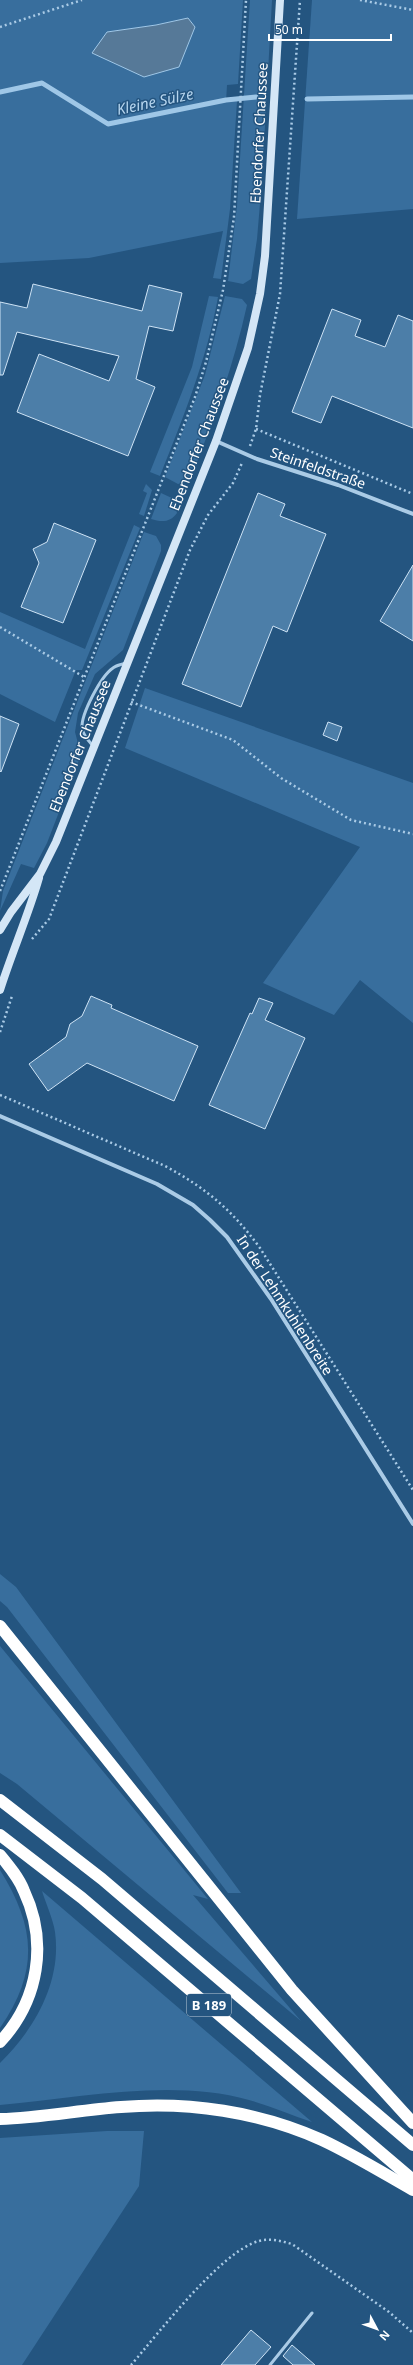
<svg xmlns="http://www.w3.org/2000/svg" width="413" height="2365" viewBox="0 0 413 2365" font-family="'Noto Sans',sans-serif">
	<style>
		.green { fill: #386e9d; fill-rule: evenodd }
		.water { fill: #567998; stroke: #9fc7e7 }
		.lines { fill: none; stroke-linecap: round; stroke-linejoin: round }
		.stream { stroke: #9fc7e7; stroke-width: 5 }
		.building { fill: #4c7ea8; stroke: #cee3f5 }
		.path { stroke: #aacbe6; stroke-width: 2.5; stroke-dasharray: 2 3; stroke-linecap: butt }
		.lane { stroke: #aacbe6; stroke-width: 3 }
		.street { stroke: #aacbe6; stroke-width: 4 }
		.secondary { stroke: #d4e6f6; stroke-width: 8 }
		.highway { stroke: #fff; stroke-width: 12 }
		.labels { text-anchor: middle; stroke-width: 3; stroke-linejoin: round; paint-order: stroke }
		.shield { fill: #245580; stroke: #bdccd9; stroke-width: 1 }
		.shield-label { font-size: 13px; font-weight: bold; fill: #fff }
		.street-label { font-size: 14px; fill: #fff; stroke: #245580 }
		.water-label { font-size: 15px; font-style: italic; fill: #b6d5ee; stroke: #245580 }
	</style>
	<rect width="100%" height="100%" fill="#245580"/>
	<g class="green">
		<path d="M0,0H243L238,84L227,85L226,102L237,101L230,209L221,279L213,278L223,231L89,258L0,263ZM188,18L195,27L156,25Z"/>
		<polygon points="250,0 272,0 262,180 257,239 251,279 243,284 228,281 237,206"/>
		<polygon points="312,0 413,0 413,209 297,219"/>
		<path d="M209,296L218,297C207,359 183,418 160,476L150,472L192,367Z"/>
		<path d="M225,296L242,299L247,305C234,364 214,419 192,475L189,482L178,484L165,477L205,375Z"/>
		<polygon points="146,484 152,490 144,516 139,514 147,493 143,491"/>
		<path d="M161,493L174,499L177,513C170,523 161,522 151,519Z"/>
		<polygon points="134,525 140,528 82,670 76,670 55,722 0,694 0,612 85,649"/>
		<polygon points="144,532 156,536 161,545 161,551 123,650 95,674 78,713 75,732 81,755 47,843 34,868 21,864 0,911 3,891"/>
		<polygon points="110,683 109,685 93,725 91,721 106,684"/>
		<polygon points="145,688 413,783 413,1023 360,980 334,1015 263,983 360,847 125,748"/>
		<polygon points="0,1574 16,1587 241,1893 228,1893 7,1607 0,1601"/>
		<polygon points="0,1646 208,1899 193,1895 301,2021 17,1784 0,1773"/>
		<path d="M0,1870C36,1928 39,1971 0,2028Z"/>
		<path d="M42,1891L312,2122C291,2115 270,2106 249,2100C172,2078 78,2098 0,2105V2063C34,2030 62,1982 55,1932C53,1919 46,1904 42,1891Z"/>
		<polygon points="107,2131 144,2131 139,2186 22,2365 0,2365 0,2138"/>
	</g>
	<polygon class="water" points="188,18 195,27 179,67 144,77 92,53 107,32 156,25"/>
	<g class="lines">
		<g class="stream">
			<polyline points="0,92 42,83 108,124 226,100 256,97"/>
			<polyline points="307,99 413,97"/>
		</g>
	</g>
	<g class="building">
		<polygon points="33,284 142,311 149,285 182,293 173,331 149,326 136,379 155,387 128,456 17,412 39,354 109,381 119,356 17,332 3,375 0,375 0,302 27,308"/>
		<polygon points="332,309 361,320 355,336 385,347 398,315 413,321 413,428 332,396 321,423 292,412"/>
		<polygon points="258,493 285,504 280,516 326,534 287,632 273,626 241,707 182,684"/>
		<polygon points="54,523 96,540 63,623 21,607 39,563 33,549 47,542"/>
		<polygon points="413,565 413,641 380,621"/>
		<polygon points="0,716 19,724 1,772 0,771"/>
		<polygon points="328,722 342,727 337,741 323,735"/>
		<polygon points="91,996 112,1005 111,1008 198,1046 174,1101 87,1063 48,1091 29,1064 66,1037 70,1024 82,1016"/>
		<polygon points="259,998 273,1003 265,1020 305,1038 265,1129 209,1105 250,1013 252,1014"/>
		<polygon points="251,2330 271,2347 255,2365 221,2365"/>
		<polygon points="292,2345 315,2365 293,2365 283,2356"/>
	</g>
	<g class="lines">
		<g class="path">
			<polyline points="360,0 413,10"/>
			<polyline points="0,27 82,0"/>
			<polyline points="256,429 413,494"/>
			<polyline points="250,446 256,429 260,395 280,294 300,0"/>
			<polyline points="0,627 84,677"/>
			<polyline points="131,702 233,740 281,778 351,820 413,834"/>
			<polyline points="0,891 195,397 206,362 223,290 234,217 246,0"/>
			<polyline points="32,939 49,919 190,550 208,515 233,483 242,463"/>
			<polyline points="0,1032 12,996"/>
			<path d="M0,1095L165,1166C206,1188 232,1210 260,1248L413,1490"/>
			<path d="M131,2365C158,2334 221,2251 259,2241C270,2238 281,2241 292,2244L389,2312L413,2333"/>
		</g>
		<g class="lane">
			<path d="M94,747C89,741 83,736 82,728C81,714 101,676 113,668C116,665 121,665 125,663"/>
			<polyline points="270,2365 312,2313"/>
		</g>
		<g class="street">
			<polyline points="216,441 257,459 338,485 413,514"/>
			<polyline points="0,1116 157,1184 193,1205 210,1220 227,1237 271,1299 413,1524"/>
		</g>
		<g class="secondary">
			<polyline points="0,930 11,912 40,874 56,842 216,441 248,348 260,294 265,256 280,0"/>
			<path d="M0,990C12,952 28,916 39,878"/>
		</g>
		<g class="highway">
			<polyline points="0,1626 292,1990 413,2123"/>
			<polyline points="0,1800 102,1879 413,2145"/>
			<polyline points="0,1835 82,1898 413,2180"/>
			<path d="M0,1855C9,1866 19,1878 24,1891C48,1942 39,2000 0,2042"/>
			<path d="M0,2119C40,2118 80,2110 121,2107C188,2101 260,2112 322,2140C354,2155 383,2173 413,2190"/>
		</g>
	</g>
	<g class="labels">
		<rect class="shield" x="187" y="1994" width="44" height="22" rx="3"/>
		<g class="shield-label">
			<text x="209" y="2010">B 189</text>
		</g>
		<g class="street-label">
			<text transform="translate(259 133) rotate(-87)" y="5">Ebendorfer Chaussee</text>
			<text transform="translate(199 444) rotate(-69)" y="5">Ebendorfer Chaussee</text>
			<text transform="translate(318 468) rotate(19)" y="5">Steinfeldstraße</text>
			<text transform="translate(80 746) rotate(-68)" y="5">Ebendorfer Chaussee</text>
			<text transform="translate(285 1305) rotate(57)" y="5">In der Lehmkuhlenbreite</text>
		</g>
		<g class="water-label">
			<text transform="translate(155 102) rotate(-12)" y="5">Kleine Sülze</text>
		</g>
	</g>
	<g transform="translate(377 2329) rotate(131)" stroke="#245580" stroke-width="3" paint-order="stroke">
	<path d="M0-3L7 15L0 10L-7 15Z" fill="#ffffff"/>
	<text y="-6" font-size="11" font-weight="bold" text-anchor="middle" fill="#ffffff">N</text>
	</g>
	<path d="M269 34v6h122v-6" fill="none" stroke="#ffffff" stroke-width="2"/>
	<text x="275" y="34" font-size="12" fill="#ffffff" stroke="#245580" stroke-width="3" paint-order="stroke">50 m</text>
</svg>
